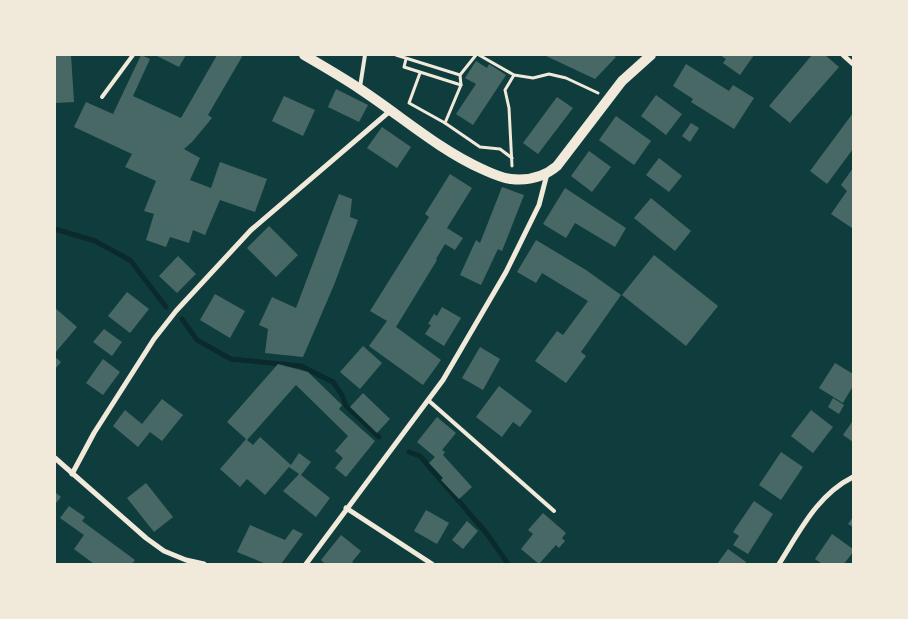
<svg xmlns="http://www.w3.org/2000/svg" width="908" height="619" viewBox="0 0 908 619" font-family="'Crimson Pro',serif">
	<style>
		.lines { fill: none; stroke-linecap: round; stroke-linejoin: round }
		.stream { stroke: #0a2a2b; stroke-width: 5 }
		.building { fill: #486865 }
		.path { stroke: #f1e9da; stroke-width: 3 }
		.service { stroke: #f1e9da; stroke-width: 4 }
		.minor { stroke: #f1e9da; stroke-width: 5 }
		.secondary { stroke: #f1e9da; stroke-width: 10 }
	</style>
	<rect width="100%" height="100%" fill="#0f3d3e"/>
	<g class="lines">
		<g class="stream">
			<polyline points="55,229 95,241 130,260 166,307"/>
			<polyline points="182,319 197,340 231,359 301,366 333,382 342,395 346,406 379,437"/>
			<polyline points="409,452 420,456 488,535 508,564"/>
		</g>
	</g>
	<g class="building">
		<polygon points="55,55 71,55 74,102 55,103"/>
		<polygon points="141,55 150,59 133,96 181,118 217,55 243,55 208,115 212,118 192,142 184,149 200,158 190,180 211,188 220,162 267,179 255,212 220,200 205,235 193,230 189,243 170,237 166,247 146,240 154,214 144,211 156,181 125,167 132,154 74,127 86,102 113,114"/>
		<polygon points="155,55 186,55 179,67"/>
		<polygon points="544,55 612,55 616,57 595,79"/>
		<polygon points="720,55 754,55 740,75 723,63 726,59"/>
		<polygon points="812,55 825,55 839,67 790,123 769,106"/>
		<polygon points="476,61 487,68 489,64 506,75 473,125 456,114 476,84 465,78"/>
		<polygon points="686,64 729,91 733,85 754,98 734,129 691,102 693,99 673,86"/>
		<polygon points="336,89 368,105 359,122 328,107"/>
		<polygon points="656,95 682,114 666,135 641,116"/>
		<polygon points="284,96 315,110 303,136 272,121"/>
		<polygon points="557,97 573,108 538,154 523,143"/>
		<polygon points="853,113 853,149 827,184 810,171"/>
		<polygon points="616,116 651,141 634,165 599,140"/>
		<polygon points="691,123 699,128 690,142 682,136"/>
		<polygon points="382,127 411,147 397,168 367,148"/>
		<polygon points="589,151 611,167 592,192 571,176"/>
		<polygon points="659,158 682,176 669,192 646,175"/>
		<polygon points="853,168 853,227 852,228 831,214 847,191 841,185"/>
		<polygon points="450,174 472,188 447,228 463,238 455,250 445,244 436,259 437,260 396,327 441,360 423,385 369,346 387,321 370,311 429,217 425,214"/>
		<polygon points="502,187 524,195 502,251 498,249 481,285 460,275 476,240 480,243"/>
		<polygon points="565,188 626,228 615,247 575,223 566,238 543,224"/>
		<polygon points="339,194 352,199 350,217 358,220 334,285 303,357 265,353 268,329 259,325 272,297 296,308"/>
		<polygon points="651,198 691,231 675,251 634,218"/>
		<polygon points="269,226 298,255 276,277 247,248"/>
		<polygon points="536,240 586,270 621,295 581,352 586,356 566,383 535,361 557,331 563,335 588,301 542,273 536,283 517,272"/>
		<polygon points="654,255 718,306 686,346 622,295"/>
		<polygon points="178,256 196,274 177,293 159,276"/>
		<polygon points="127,292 149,309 130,333 108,316"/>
		<polygon points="215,294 245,311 230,338 200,320"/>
		<polygon points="442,307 461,318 444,346 425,334 431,325 428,324 434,314 437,316"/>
		<polygon points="55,308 77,327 55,353"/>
		<polygon points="104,329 122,342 112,356 93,342"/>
		<polygon points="363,346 382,363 360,389 340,372"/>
		<polygon points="480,347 500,359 483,390 462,378"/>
		<polygon points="55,357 61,362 55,369"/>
		<polygon points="103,359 120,372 103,395 86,383"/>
		<polygon points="835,363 853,374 853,386 843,403 819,388"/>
		<polygon points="278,364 308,372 342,405 339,409 375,441 346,477 335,468 343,458 335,451 348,436 296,385 247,440 253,445 260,437 291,465 299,453 311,462 301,475 330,498 316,517 283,491 299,474 289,467 265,495 247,479 240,487 220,469 246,439 227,422"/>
		<polygon points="499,386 532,411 520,427 513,422 502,437 476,417"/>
		<polygon points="363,393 390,419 377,433 350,407"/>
		<polygon points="833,398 844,405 839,414 828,407"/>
		<polygon points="162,399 183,415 162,441 150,432 138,447 113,426 125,410 142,424"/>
		<polygon points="811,410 833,427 813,453 791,436"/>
		<polygon points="437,417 456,433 442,450 445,452 443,455 472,487 459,499 441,480 443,478 429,463 435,457 417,442"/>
		<polygon points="852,422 853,423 853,442 843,435"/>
		<polygon points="781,452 803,467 781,500 759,485"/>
		<polygon points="146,483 173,517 154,532 127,498"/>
		<polygon points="55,492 61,497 55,504"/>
		<polygon points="754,501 773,514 748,554 733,545 739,536 733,532"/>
		<polygon points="69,506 85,517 82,521 135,560 132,564 94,564 74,549 84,535 60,518"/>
		<polygon points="426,510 449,523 437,544 414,531"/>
		<polygon points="543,513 566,533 562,538 565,541 559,548 556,545 539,564 521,549 533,534 528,530"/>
		<polygon points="853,517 853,527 848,524"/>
		<polygon points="467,521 478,531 463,549 452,540"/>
		<polygon points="250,525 285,540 293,529 303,534 281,564 266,564 237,552"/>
		<polygon points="832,534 853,549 853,552 844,564 822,564 815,559"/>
		<polygon points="341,535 361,551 352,562 355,564 325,564 321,560"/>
		<polygon points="728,549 746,562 745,564 717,564"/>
	</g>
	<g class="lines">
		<g class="path">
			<polyline points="396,55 460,75 476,55"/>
			<polyline points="479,55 514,75 533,78 549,74 566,78 598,93"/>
			<polyline points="406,59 404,67 461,85"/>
			<polyline points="420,73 409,103 445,123"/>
			<polyline points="460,75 461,85 445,123 480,147 500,149 512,158"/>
			<polyline points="512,166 509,108 505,90 514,75"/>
		</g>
		<g class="service">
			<polyline points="360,87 365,55"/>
			<polyline points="102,97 133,55"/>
			<polyline points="428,400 554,511"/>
		</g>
		<g class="minor">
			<polyline points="843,55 853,64"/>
			<polyline points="55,458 146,538 164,551 186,560 204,564"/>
			<polyline points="72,474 94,433 154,339 176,311 251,230 390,111"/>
			<polyline points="346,508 432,564"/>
			<polyline points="306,564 443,380 506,272 539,205 547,174"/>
			<path d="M779,564C800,531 817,495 853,477"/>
		</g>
		<path class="secondary" d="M304,55C323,66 342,77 360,89C401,116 438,149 482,169C491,173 501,178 511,179C529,181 544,177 557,166L622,81L651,55"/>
	</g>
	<rect width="908" height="619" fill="none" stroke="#f1e9da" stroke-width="112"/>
</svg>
